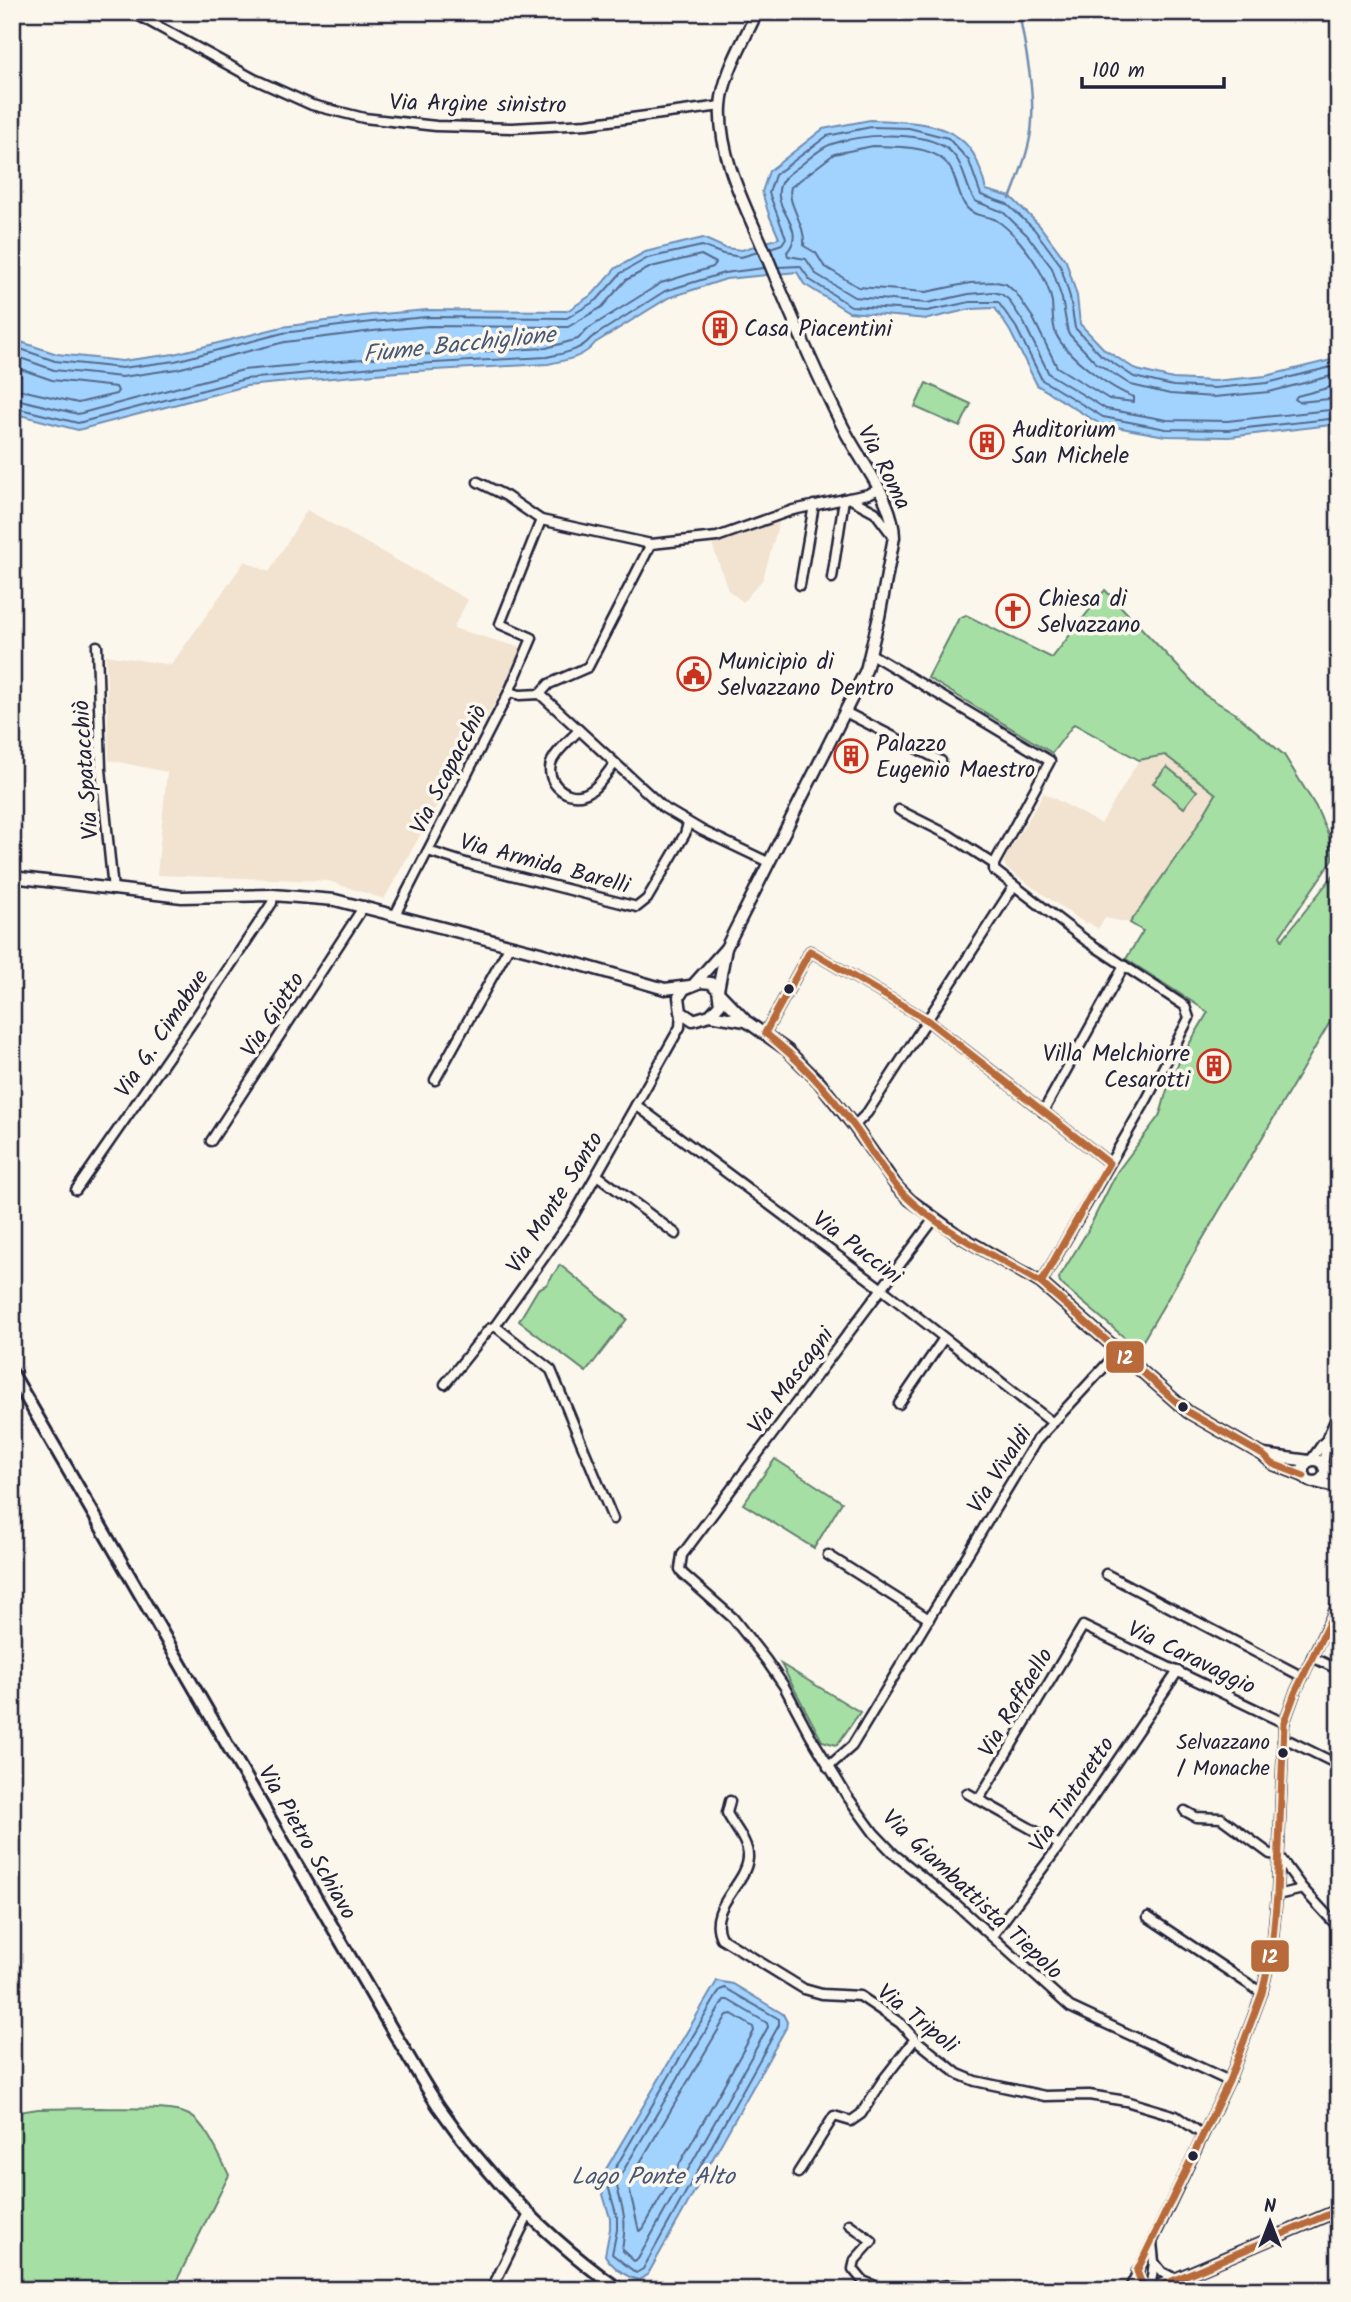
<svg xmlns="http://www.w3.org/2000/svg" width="1351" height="2302" viewBox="0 0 1351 2302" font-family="Kalam,sans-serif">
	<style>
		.built { fill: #f2e2d0 }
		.green { fill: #a6dfa4; stroke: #648070; stroke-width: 2 }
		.water { fill: #a2d3ff; stroke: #6f8cb1; stroke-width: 2 }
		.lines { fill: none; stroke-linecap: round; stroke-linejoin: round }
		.shore { stroke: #556989; stroke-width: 2 }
		.stream { stroke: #6f8cb1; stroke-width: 2.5 }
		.minor-casing { stroke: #22223b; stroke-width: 13 }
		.tertiary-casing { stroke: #22223b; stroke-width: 15 }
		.secondary-casing { stroke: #22223b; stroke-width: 16 }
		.minor { stroke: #fbf7ec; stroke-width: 8 }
		.tertiary { stroke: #fbf7ec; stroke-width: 10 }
		.secondary { stroke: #fbf7ec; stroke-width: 10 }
		.bus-1-casing { stroke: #fbf7ec; stroke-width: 12 }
		.bus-1 { stroke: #b86a3a; stroke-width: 7 }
		.bus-dot { fill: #22223b; stroke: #fbf7ec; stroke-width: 2.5 }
		.labels { text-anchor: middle; stroke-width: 7; stroke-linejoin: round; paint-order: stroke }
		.bus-label { font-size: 21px; fill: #22223b; stroke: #fbf7ec; text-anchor: end }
		.street-label { font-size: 23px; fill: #22223b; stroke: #fbf7ec }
		.poi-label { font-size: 23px; fill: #22223b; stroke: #fbf7ec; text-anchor: start }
		.water-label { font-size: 24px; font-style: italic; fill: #485776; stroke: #fbf7ec }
		.line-badge { stroke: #fbf7ec; stroke-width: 2.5 }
		.badge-label { font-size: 19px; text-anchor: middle; font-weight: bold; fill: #fff }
	</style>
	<rect width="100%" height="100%" fill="#fbf7ec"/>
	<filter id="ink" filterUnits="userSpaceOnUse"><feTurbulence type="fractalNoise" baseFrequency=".0143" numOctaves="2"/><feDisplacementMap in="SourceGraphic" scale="14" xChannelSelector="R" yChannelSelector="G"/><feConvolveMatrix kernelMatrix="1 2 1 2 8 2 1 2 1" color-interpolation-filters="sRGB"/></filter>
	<g filter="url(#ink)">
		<g class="built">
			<polygon points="307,510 468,600 453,628 525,649 384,899 328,881 157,875 167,772 109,760 106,655 171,665 245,561 269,572"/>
			<polygon points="781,515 763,579 743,602 728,590 710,538"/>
			<polygon points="1164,755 1217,794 1191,836 1130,923 1105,918 1098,929 1088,922 1086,924 1007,869 1004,863 1005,858 1044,793 1101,824 1139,760"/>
		</g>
		<g class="green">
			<polygon points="926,383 971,404 960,427 915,407"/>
			<path d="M1105,590L1205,695L1236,714L1284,755L1316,807L1329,836L1333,859L1280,936L1282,940L1339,868V1034L1330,1022L1138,1349L1060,1283L1059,1278L1087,1232L1117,1172L1159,1116C1163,1107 1164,1099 1167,1090C1176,1063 1194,1037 1208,1012L1126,959L1143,931L1130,923L1191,836L1216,794L1165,755L1139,760L1074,724L1052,753L928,678L959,618L966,615L1052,658Z"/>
			<polygon points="1167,767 1197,791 1184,808 1153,783"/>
			<polygon points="560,1265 627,1319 586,1372 519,1321 538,1289 546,1285"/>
			<polygon points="775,1459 842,1502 814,1548 743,1504"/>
			<polygon points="781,1664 860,1712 837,1745 822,1741"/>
			<path d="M100,2108C121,2109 172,2106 189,2115C205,2122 221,2159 229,2175L172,2290H12V2113L38,2109Z"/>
		</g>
		<g class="water">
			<path d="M870,120C906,121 958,120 976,159C981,168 983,180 986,190L1011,197L1039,225L1066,261L1077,296L1080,324L1105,350L1137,370L1173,379L1214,381L1266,376L1339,358V424L1229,437L1165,436L1100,424L1037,385L1010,331L995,308L971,309L928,319L849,312L804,284L797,272L726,279L668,298L595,343C584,358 565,360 548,364L397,372L246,386L78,430L12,413V339L57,354L122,361L174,354L282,327L371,315L427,310L567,311L593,294L616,268L645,252L703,238L725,248L742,250L779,238L769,215L762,192L769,171L823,129Z"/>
			<path d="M717,1981L733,1984L783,2014L787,2022L786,2028L648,2274L639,2280C627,2278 611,2266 605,2255L610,2229V2218L599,2181Z"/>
		</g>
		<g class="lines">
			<g class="shore">
				<path d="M873,146C899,147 942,144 953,174C958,185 959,199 967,208C975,217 986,215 996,220C1004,225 1014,235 1020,242C1035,260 1047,279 1052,302C1053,313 1052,324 1056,334C1066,356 1111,389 1134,397V402L1109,399L1057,367L1033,318L1016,293L1006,284L996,282L970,283L926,292L858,287L824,266L816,253L804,246C806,223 786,204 791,187L834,154Z"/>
				<polyline points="770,248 782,244 786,238 769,193 775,175 827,136 871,127 909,128 948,138 969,161 981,195 1007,204 1034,229 1060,264 1070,297 1075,328 1101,355 1134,377 1173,386 1215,388 1267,383 1339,365"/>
				<polyline points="778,267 800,266 810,280 851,306 927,311 970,302 998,302 1016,327 1042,380 1103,417 1166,429 1228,430 1339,418"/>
				<polyline points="12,346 55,361 122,368 175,361 283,333 372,322 427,317 567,318 597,300 621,273 648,258 702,246 723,254 741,257 758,252"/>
				<polyline points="12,355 54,370 122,377 177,369 285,342 373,331 428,326 568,327 602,307 626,280 651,267 701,255 716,263 713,267 661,283 586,330 578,339 546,348 395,356 243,370 78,414 12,398"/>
				<polyline points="12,366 52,380 116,387 118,391 116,394 78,403 12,388"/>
				<path d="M1339,374L1269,392L1214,397L1170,394L1131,385L1095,362L1068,333L1062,299L1052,268L1027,235L1003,212L975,201C963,183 965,158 943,146C916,131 861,134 832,144C821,147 810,158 801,165C795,170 785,175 781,183C769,209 809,227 787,252L788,256L806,259L816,274L854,297L927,303L969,294L993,292L1001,294L1008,299L1024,323L1049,374L1106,409L1167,420L1227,421L1339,409"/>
				<polyline points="1339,385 1297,396 1295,399 1299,402 1339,398"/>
				<path d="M12,407L78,423L245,379L396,365L547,357C564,353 580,351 591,338L665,291L724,273L764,268"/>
				<polygon points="725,1988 779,2019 779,2025 643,2269 636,2273 612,2254 617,2230 617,2217 607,2182 720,1990"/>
				<path d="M724,2000H728L767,2023L768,2027L638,2259L634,2261L622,2250C627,2219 624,2213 616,2183Z"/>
				<polygon points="732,2014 753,2027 754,2031 643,2229 639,2231 628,2183 727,2015"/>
			</g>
			<path class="stream" d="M1010,199C1019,175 1031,147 1032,121C1034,85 1025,47 1019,12"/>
			<defs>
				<g id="minor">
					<polyline points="132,12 254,79 312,105 364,118 436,126 512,128 587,124 721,106"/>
					<polyline points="478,482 506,496 541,520 651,544 717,537 793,510 868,494 879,489"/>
					<polyline points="849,498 875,512 893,536"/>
					<polyline points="832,578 844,499"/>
					<polyline points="800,585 814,505"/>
					<polyline points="97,646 101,769 113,890"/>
					<polyline points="871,654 1050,761 994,864 994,870 1088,942 1185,1006 1189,1018 1147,1099 1041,1283"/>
					<polyline points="509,692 532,638 500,624 541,520"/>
					<polyline points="540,694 664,808 703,831 768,862"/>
					<polyline points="845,712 941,761"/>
					<path d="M579,730C571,739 559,748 553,759C542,778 564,801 584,794C597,790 607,773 615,763"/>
					<polyline points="899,810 949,835 994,864"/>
					<polyline points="428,851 472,865 637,907 647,899 685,834 688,823"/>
					<polyline points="395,915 509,692 520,695 540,694 549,684 588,667 651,544"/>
					<polyline points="765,1033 810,951 927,1020 1109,1163"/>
					<polyline points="435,1080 510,945"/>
					<polyline points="636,1105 882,1289 1053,1423"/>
					<polyline points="1043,1112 1124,966"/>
					<polyline points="854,1126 867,1113 1014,886"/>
					<polyline points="211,1141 364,906"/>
					<polyline points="597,1175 676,1234"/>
					<polyline points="76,1190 196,1017 272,903 273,895"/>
					<polyline points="934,1219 682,1555 680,1569 683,1574 733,1618 766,1660 784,1686 810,1735 847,1796 874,1833 894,1854 957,1905 1070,2007 1229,2081"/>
					<polyline points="495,1326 551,1370 613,1519"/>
					<polyline points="445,1384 489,1329 495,1326 572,1218 680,1027 681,1012"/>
					<polyline points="899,1404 944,1338"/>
					<polyline points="1311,1460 1323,1443"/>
					<polyline points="1323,1466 1327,1438 1339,1412"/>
					<polyline points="828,1555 929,1619"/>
					<polyline points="1106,1574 1303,1677"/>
					<polyline points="1312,1657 1339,1670"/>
					<polyline points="1283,1741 1290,1741 1339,1765"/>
					<polyline points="828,1767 852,1746 1036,1441 1118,1352"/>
					<polyline points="967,1793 1060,1845"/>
					<polyline points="979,1799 1083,1626 1284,1723"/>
					<path d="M730,1801L727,1813C734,1827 749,1842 748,1858C746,1885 706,1908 721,1938L804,1989L822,1994L860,1996L900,2023L915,2039L958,2074L975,2081L1045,2096L1089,2095L1126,2101L1176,2116L1202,2134"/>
					<polyline points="1185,1811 1196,1817 1221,1818 1270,1854 1278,1855"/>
					<polyline points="1278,1855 1303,1889 1339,1928"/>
					<polyline points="1277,1895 1303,1889"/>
					<polyline points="1148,1917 1262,1993"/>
					<polyline points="992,1936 1060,1845 1178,1671"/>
					<polyline points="798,2173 834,2116 851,2121 861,2114 883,2080 915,2039"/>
					<polyline points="849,2224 872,2241 855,2260 853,2269 863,2281 885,2290"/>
					<polyline points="1154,2262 1162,2272 1174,2278"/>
					<polyline points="1137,2271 1141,2282 1150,2290"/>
					<polyline points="491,2290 529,2214"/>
					<path d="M930,2290C948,2281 967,2287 986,2290"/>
					<polyline points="1129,2290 1229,2081 1262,1993 1272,1949 1277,1895 1284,1723 1295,1693 1339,1601"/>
					<polyline points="1150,2290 1154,2262 1152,2242"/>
				</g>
				<g id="tertiary">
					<polyline points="12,877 182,897 273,895 335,900 540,953 665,989 690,986"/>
					<polygon points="701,982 711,983 718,990 720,1004 710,1015 693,1020 681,1012 679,997 684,989"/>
					<polyline points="694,984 726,948"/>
					<path d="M718,990L726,948L866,670L879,617L894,537C893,497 860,462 843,427C815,372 791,315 767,257C748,211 718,158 721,106C723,74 744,41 757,12"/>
					<polyline points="720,994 746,1021 787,1050 819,1082 854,1126 897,1187 910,1200 958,1235 1041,1283 1188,1412 1263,1455 1273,1464 1304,1476"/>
					<polyline points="710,1015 745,1021"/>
					<polyline points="1264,1455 1309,1461"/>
					<circle cx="1314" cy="1471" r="11"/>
					<polyline points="1324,1467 1339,1482"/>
					<polyline points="1315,1482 1339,1488"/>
					<polyline points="1150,2290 1339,2210"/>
				</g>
				<path id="secondary" d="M12,1373L394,2033C409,2057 423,2083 439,2107C488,2177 550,2241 620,2290"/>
			</defs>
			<use href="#minor" class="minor-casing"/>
			<use href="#tertiary" class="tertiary-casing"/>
			<use href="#secondary" class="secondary-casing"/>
			<use href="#minor" class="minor"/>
			<use href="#tertiary" class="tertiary"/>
			<use href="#secondary" class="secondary"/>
			<defs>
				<g id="bus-1">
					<path d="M810,951L927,1020L1109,1163L1041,1283C998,1258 930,1225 898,1188C881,1169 869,1146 854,1126C828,1091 800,1060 765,1033Z"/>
					<polyline points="1041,1283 1188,1412 1263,1455 1273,1464 1304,1476"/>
					<polyline points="1150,2290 1141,2282 1137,2271 1229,2081 1262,1993 1272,1949 1277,1895 1284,1723 1295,1693 1339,1602"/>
					<polyline points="1151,2290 1339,2210"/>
				</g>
			</defs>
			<use href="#bus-1" class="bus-1-casing"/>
			<use href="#bus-1" class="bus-1"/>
		</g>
	</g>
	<defs>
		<symbol id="building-ring" viewBox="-11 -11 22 22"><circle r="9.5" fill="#fbf7ec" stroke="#c8321e" stroke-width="1.5"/><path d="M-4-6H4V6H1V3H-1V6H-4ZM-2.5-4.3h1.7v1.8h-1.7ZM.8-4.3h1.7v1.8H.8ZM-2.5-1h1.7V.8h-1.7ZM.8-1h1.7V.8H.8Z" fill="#c8321e"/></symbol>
		<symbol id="church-ring" viewBox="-11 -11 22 22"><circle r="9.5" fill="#fbf7ec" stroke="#c8321e" stroke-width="1.5"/><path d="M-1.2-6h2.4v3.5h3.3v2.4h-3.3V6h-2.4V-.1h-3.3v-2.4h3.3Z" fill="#c8321e"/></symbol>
		<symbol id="civic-ring" viewBox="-11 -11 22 22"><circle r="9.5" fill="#fbf7ec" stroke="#c8321e" stroke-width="1.5"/><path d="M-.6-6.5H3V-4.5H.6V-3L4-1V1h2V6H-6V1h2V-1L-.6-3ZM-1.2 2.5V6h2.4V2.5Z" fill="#c8321e"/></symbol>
	</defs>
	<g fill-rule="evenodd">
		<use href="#building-ring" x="701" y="309" width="38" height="38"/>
		<use href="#building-ring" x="968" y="423" width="38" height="38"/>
		<use href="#church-ring" x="994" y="592" width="38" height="38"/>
		<use href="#civic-ring" x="675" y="655" width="38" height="38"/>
		<use href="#building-ring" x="832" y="737" width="38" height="38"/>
		<use href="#building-ring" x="1195" y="1047" width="38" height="38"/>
	</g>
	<g class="bus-dot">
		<circle cx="789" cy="989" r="6"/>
		<circle cx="1183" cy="1407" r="6"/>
		<circle cx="1283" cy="1753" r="6"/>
		<circle cx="1193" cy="2156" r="6"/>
	</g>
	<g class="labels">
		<g class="bus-label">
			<text x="1270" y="1749">Selvazzano<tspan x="1270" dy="26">/ Monache</tspan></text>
		</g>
		<g class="street-label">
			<text transform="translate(478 103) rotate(1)" y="8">Via Argine sinistro</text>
			<text transform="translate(885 467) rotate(63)" y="8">Via Roma</text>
			<text transform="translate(448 769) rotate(-63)" y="8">Via Scapacchiò</text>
			<text transform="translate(85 770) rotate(-94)" y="8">Via Spatacchiò</text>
			<text transform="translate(545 863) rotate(15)" y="8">Via Armida Barelli</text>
			<text transform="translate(272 1014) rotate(-57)" y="8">Via Giotto</text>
			<text transform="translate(161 1033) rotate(-56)" y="8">Via G. Cimabue</text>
			<text transform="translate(554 1202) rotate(-58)" y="8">Via Monte Santo</text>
			<text transform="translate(858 1247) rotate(37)" y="8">Via Puccini</text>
			<text transform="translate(790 1380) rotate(-53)" y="8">Via Mascagni</text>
			<text transform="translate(999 1469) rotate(-57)" y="8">Via Vivaldi</text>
			<text transform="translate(1192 1657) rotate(26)" y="8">Via Caravaggio</text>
			<text transform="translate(1015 1702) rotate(-59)" y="8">Via Raffaello</text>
			<text transform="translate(1071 1794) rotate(-56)" y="8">Via Tintoretto</text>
			<text transform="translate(308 1842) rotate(60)" y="8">Via Pietro Schiavo</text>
			<text transform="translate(973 1894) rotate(43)" y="8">Via Giambattista Tiepolo</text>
			<text transform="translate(918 2018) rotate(39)" y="8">Via Tripoli</text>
		</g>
		<g class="poi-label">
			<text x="744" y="336">Casa Piacentini</text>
			<text x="1012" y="437">Auditorium<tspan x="1012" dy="26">San Michele</tspan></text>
			<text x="1038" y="606">Chiesa di<tspan x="1038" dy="26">Selvazzano</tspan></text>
			<text x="718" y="669">Municipio di<tspan x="718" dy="26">Selvazzano Dentro</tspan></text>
			<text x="876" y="751">Palazzo<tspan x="876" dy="26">Eugenio Maestro</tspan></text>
			<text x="1190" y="1061" text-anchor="end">Villa Melchiorre<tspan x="1190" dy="26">Cesarotti</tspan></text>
		</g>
		<g class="water-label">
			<text transform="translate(459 344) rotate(-6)" y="8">Fiume Bacchiglione</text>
			<text x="653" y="2184">Lago Ponte Alto</text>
		</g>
	</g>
	<g class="line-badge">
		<rect x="1105" y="1340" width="40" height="34" rx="7" fill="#b86a3a"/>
		<rect x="1250" y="1939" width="40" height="34" rx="7" fill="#b86a3a"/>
	</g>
	<g class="badge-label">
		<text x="1125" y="1364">12</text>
		<text x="1270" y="1963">12</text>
	</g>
	<rect width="1351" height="2302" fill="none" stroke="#fbf7ec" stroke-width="42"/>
	<rect x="21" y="21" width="1309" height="2260" fill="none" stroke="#22223b" stroke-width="2.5" filter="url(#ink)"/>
	<g transform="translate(1270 2222)" stroke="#fbf7ec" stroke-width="5" paint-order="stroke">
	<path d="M0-5L12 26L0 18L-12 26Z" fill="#22223b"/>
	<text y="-10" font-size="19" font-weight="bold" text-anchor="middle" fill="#22223b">N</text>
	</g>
	<path d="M1082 77v10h142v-10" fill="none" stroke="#22223b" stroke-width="3.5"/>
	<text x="1092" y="77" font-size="21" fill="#22223b" stroke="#fbf7ec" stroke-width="5" paint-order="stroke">100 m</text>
</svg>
